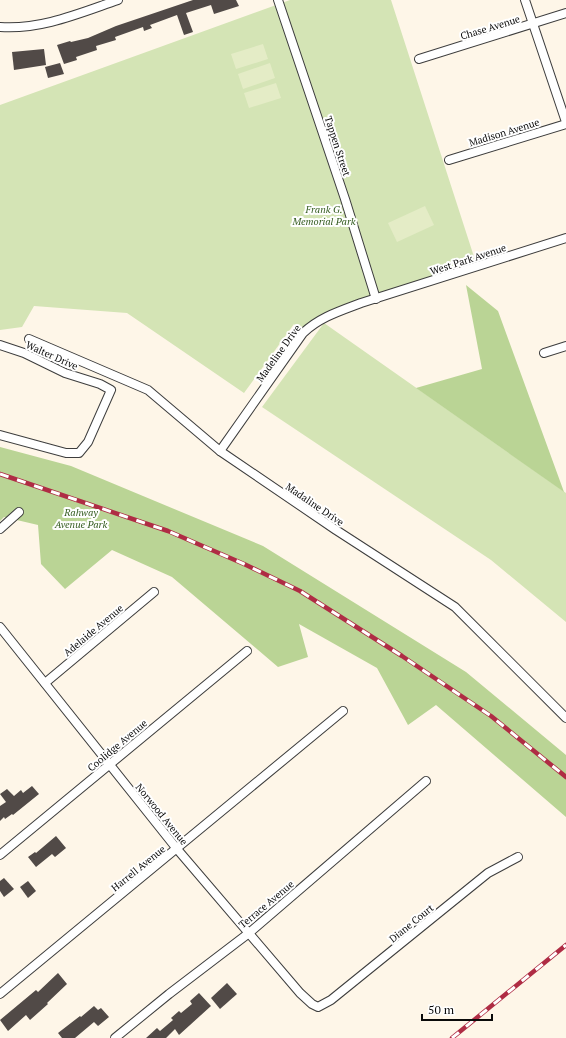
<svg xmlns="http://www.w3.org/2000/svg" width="566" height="1038" viewBox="0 0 566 1038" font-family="'PT Serif',serif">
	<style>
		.green { fill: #d4e4b5 }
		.forest { fill: #bad495 }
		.pitch { fill: #e4ecc6 }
		.building { fill: #514a47 }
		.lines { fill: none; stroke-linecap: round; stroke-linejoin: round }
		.minor-casing { stroke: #3d3d3d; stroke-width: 10 }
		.minor { stroke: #fff; stroke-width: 8 }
		.rail-casing { stroke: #af2c44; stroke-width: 4.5 }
		.rail { stroke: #fff; stroke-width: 3; stroke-dasharray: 9; stroke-linecap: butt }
		.labels { text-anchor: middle; stroke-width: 4; stroke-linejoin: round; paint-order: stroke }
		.street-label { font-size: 10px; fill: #0a0a0a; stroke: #fff }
		.park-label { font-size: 10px; font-style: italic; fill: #345c20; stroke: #fff }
	</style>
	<rect width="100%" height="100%" fill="#fef6e8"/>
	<g class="green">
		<polygon points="290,0 391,0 476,263 361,303 303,333 294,324 244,393 127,313 34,306 22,327 0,330 0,105"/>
		<polygon points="324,323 566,493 566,622 491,560 262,407"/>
	</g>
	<g class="forest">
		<polygon points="466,285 498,311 564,492 416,388 482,369"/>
		<polygon points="0,447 71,466 263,546 466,672 566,755 566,817 436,705 408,725 377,668 299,624 308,657 278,667 172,577 112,550 65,589 41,564 38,525 4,517 0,521"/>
	</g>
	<g class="pitch">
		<polygon points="263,44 268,59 236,69 231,54"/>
		<polygon points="270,63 275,78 243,89 238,74"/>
		<polygon points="276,83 281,98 249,108 244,93"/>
		<polygon points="425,206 434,225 397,242 388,223"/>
	</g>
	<g class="building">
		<polygon points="193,0 236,0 239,6 214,14 211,5 186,13 193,32 184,35 177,15 150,25 152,28 144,31 143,27 115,37 116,40 96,46 97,50 76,57 77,60 64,64 57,45 70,41 71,42 88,38 116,26"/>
		<polygon points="44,49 46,65 14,70 12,52"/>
		<polygon points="60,63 64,74 48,78 45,67"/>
		<polygon points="32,786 39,794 13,815 12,814 5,819 4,817 0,821 0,806 6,802 0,794 7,789 14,796 21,790 23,793"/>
		<polygon points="56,836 66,848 55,857 52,854 36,867 28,857 35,852 36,853"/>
		<polygon points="4,878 14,889 4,897 0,891 0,881"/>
		<polygon points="28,881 36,891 28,898 20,887"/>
		<polygon points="58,973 67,984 47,1003 48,1004 30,1020 26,1015 8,1031 0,1020 36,990 38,992"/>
		<polygon points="227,983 237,994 220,1009 211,998"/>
		<polygon points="199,993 211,1006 179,1035 175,1029 166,1038 146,1038 157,1028 160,1031 173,1020 171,1018 179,1011 181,1013 192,1004 190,1001"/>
		<polygon points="94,1006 98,1010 101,1008 109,1017 98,1026 94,1022 75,1038 62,1038 58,1033 80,1016 81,1017"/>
	</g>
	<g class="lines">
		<defs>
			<g id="minor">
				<polyline points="278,0 345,199 376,299"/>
				<polyline points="525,0 566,122"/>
				<path d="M0,27C41,30 80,13 118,0"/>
				<polyline points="419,59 566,13"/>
				<polyline points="449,160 566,124"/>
				<polyline points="29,339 148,390 220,451 336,530 455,607 566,718"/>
				<polyline points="0,345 24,353 65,373 100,384 111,390 88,442 79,453 66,453 0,435"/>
				<polyline points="544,353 566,346"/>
				<path d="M220,451L303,333C320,317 340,311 361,303L566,238"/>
				<polyline points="0,529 19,512"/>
				<polyline points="0,627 177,849 300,993 312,1004 318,1007 331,1000 488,873 518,857"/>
				<polyline points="45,683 154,592"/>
				<polyline points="0,855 247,651"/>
				<polyline points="0,994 343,711"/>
				<polyline points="115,1038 169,994 249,933 426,781"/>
			</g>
		</defs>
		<use href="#minor" class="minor-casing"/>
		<use href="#minor" class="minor"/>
		<defs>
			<g id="rail">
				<polyline points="0,474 168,531 244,564 300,591 402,656 491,716 566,777"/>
				<polyline points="452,1038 566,945"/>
			</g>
		</defs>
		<use href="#rail" class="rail-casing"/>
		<use href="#rail" class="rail"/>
	</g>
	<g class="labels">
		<g class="street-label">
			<text transform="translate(490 27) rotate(-17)" y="4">Chase Avenue</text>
			<text transform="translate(504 132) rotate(-17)" y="4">Madison Avenue</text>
			<text transform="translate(338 146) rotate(72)" y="4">Tappen Street</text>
			<text transform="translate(468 259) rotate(-18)" y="4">West Park Avenue</text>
			<text transform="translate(278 353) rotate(-54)" y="4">Madeline Drive</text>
			<text transform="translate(52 355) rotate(24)" y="4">Walter Drive</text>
			<text transform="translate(315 504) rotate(34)" y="4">Madaline Drive</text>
			<text transform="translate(93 630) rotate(-40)" y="4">Adelaide Avenue</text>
			<text transform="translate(117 745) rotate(-40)" y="4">Coolidge Avenue</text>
			<text transform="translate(162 814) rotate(51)" y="4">Norwood Avenue</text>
			<text transform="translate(138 868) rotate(-39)" y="4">Harrell Avenue</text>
			<text transform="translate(266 904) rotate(-40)" y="4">Terrace Avenue</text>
			<text transform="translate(411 923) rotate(-39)" y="4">Diane Court</text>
		</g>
		<g class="park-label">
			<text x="324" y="213">Frank G.<tspan x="324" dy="12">Memorial Park</tspan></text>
			<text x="81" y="516">Rahway<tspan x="81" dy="12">Avenue Park</tspan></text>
		</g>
	</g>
	<path d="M422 1014v6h70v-6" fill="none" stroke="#0a0a0a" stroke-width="2"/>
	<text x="428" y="1014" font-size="12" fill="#0a0a0a" stroke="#ffffff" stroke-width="3" paint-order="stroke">50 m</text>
</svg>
